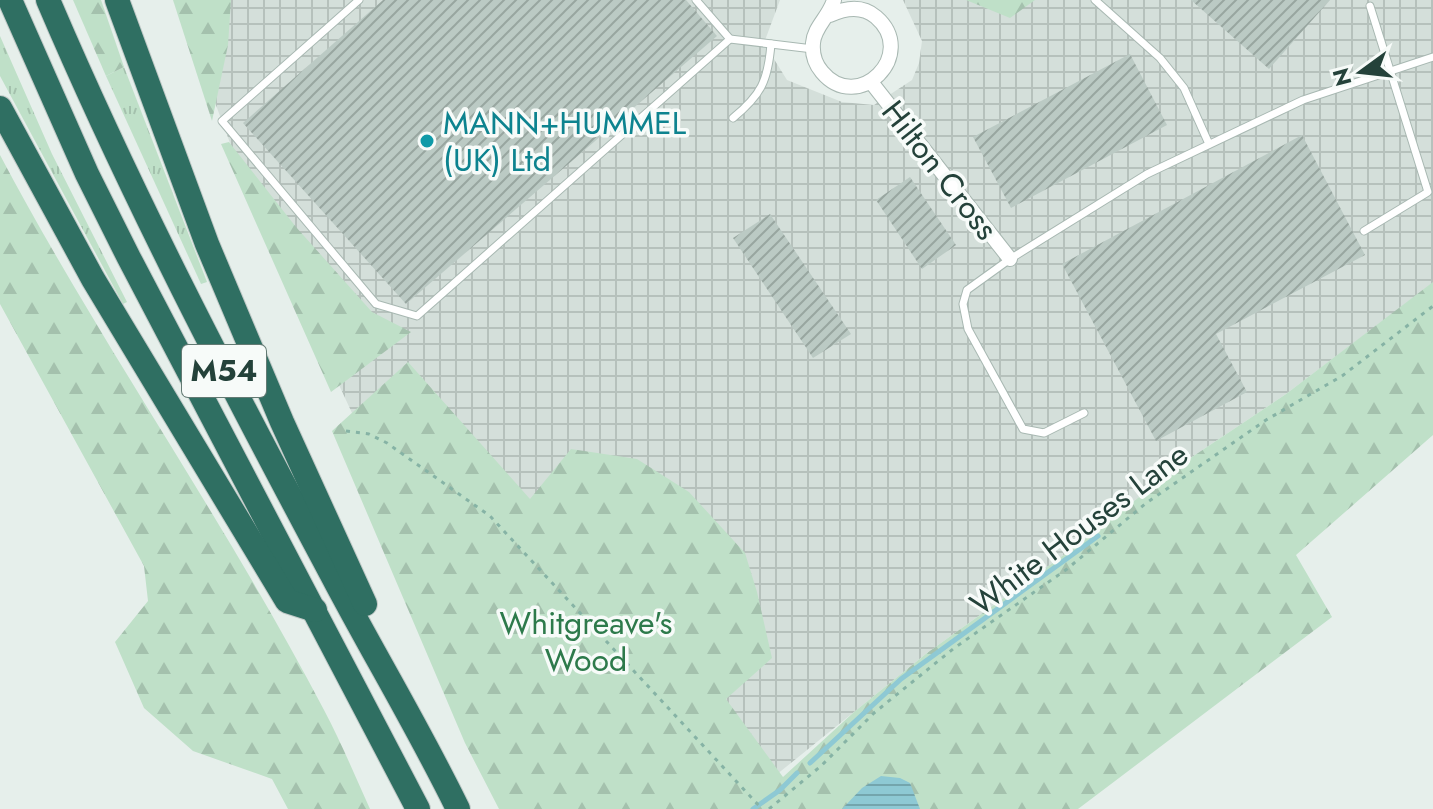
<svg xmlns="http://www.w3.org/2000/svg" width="1433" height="809" viewBox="0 0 1433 809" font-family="Jost,sans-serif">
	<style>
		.industrial { fill: url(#industrial-grid) }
		.grass { fill: url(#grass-tufts) }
		.forest { fill: url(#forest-firs) }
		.water { fill: url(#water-rules) }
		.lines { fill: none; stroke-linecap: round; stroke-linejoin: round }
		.stream { stroke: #8ec9d4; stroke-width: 5 }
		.building { fill: url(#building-hatch) }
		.service-casing { stroke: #a8b8b2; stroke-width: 9 }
		.minor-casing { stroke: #a8b8b2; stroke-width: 16 }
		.motorway-casing { stroke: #c2cac8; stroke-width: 26 }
		.path { stroke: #86b3a5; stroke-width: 3; stroke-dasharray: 4 6; stroke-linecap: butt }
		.service { stroke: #fff; stroke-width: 7 }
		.minor { stroke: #fff; stroke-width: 14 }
		.motorway { stroke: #2f6f62; stroke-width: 24 }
		.culture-dot { fill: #0f9aa8; stroke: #f7fbf9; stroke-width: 3 }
		.labels { text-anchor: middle; stroke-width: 7; stroke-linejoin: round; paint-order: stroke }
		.shield { fill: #f7fbf9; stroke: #637a73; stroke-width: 2 }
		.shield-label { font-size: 30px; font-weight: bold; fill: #24423a }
		.culture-label { font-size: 32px; fill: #0d838f; stroke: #f7fbf9; text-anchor: start }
		.street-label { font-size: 32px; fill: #24423a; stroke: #f7fbf9 }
		.park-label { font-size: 32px; fill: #2d7a4b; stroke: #f7fbf9 }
	</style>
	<defs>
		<pattern id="industrial-grid" width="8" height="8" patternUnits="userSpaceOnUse" patternTransform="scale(2)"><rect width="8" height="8" fill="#d4dfda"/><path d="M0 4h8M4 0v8" fill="none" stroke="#b6c1bc"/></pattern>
		<pattern id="grass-tufts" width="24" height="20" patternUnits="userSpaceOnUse" patternTransform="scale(2)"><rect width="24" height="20" fill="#bfe0c8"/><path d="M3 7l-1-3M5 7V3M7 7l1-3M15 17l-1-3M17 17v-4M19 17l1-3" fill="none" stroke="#a4c1ad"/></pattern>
		<pattern id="forest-firs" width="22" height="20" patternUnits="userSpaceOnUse" patternTransform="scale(2)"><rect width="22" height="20" fill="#bfe0c8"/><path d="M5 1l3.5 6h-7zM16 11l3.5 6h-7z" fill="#a4c1ad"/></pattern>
		<pattern id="water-rules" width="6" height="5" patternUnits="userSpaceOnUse" patternTransform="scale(2)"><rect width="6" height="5" fill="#8ec9d4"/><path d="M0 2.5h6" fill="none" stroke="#74a5ad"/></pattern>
		<pattern id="building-hatch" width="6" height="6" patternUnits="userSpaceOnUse" patternTransform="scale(2)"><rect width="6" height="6" fill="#bbcac4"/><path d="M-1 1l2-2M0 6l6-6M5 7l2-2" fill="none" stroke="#98a6a0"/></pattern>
	</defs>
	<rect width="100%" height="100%" fill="#e6efeb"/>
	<polygon class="industrial" points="177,0 780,0 764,43 787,80 842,102 874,105 912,80 919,63 922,41 903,0 1433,0 1433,283 1286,394 1180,465 1079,544 927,653 734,809 352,413 243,178"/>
	<g class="grass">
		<polygon points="0,36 52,154 127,302 123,304 0,76"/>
		<polygon points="124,67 207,282 201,284 106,76"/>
	</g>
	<g class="forest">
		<polygon points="73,0 101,0 124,67 106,76"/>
		<polygon points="173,0 231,0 228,45 212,121"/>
		<polygon points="966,0 1035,0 1010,18"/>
		<polygon points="229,142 296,227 372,312 411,332 331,392 221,144"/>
		<path d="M0,155C100,344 225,520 324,710C341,742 355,776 370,809H288L272,779L193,751L144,708L115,642L148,601L144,566L0,304Z"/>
		<polygon points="1433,282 1433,435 1296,555 1332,617 1078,809 499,809 465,743 332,431 408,362 530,499 571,449 637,459 689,492 745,553 757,592 772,658 726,699 783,777 854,712 927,653 1079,544 1180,465 1286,394"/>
	</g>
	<polygon class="water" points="881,776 900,778 910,783 920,809 842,809 862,788"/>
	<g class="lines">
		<g class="stream">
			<polyline points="810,763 901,679 1098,536"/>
			<polyline points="753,809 780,790 797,773"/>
		</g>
	</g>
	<g class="building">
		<polygon points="383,0 686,0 717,36 406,304 243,123"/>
		<polygon points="1191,0 1330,0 1269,69"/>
		<polygon points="1130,54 1167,125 1011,208 973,137"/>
		<polygon points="1302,135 1365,255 1216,334 1247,392 1156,441 1062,264"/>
		<polygon points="910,177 956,245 922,269 876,200"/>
		<polygon points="770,214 851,334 813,358 733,238"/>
	</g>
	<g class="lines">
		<defs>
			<g id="service">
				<polyline points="359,0 222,121 376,304 417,316 730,39"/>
				<polyline points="696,0 730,39 813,49"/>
				<polyline points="1095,0 1160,58 1184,88 1209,144"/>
				<path d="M733,118C761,95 768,81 771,44"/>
				<polyline points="1364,231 1428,192 1370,6"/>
				<polyline points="1084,413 1044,433 1023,429 968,329 963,304 967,290 1010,259 1147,174 1303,100 1433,57"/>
			</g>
			<g id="minor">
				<path d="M830,15C845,8 862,5 876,17C919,54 858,115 822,72C815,64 812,54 813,43C814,27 829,17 834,0"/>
				<polyline points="871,82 1010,259"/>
			</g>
			<g id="motorway">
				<polyline points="10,0 87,174 129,258 418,809"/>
				<path d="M48,0C132,197 231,386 332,575C373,653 419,729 458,809"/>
				<polyline points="117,0 207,244 282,422 365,604"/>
				<polyline points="0,108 93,279 287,601 315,610"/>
			</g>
		</defs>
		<use href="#service" class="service-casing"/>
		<use href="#minor" class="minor-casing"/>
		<use href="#motorway" class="motorway-casing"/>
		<g class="path">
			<polyline points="346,431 369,434 387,443 490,516 762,809"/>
			<polyline points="769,809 821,766 874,713 953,649 1067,569 1145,504 1266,420 1342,376 1433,306"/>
		</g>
		<use href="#service" class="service"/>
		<use href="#minor" class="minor"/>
		<use href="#motorway" class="motorway"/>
	</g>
	<circle class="culture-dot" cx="427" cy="141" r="8"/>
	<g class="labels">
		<rect class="shield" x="182" y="345" width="84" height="52" rx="6"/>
		<g class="shield-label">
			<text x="224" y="381">M54</text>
		</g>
		<g class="culture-label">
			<text x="443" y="134">MANN+HUMMEL<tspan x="443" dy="37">(UK) Ltd</tspan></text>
		</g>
		<g class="street-label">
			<text transform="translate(940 170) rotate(52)" y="11">Hilton Cross</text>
			<text transform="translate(1079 529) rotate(-37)" y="11">White Houses Lane</text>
		</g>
		<g class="park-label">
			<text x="586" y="634">Whitgreave's<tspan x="586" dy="37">Wood</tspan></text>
		</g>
	</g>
	<g transform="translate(1361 72) rotate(255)" stroke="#f7fbf9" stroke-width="6" paint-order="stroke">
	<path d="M0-6L14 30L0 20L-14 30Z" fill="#24423a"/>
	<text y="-12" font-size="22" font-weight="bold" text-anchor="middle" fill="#24423a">N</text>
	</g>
</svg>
